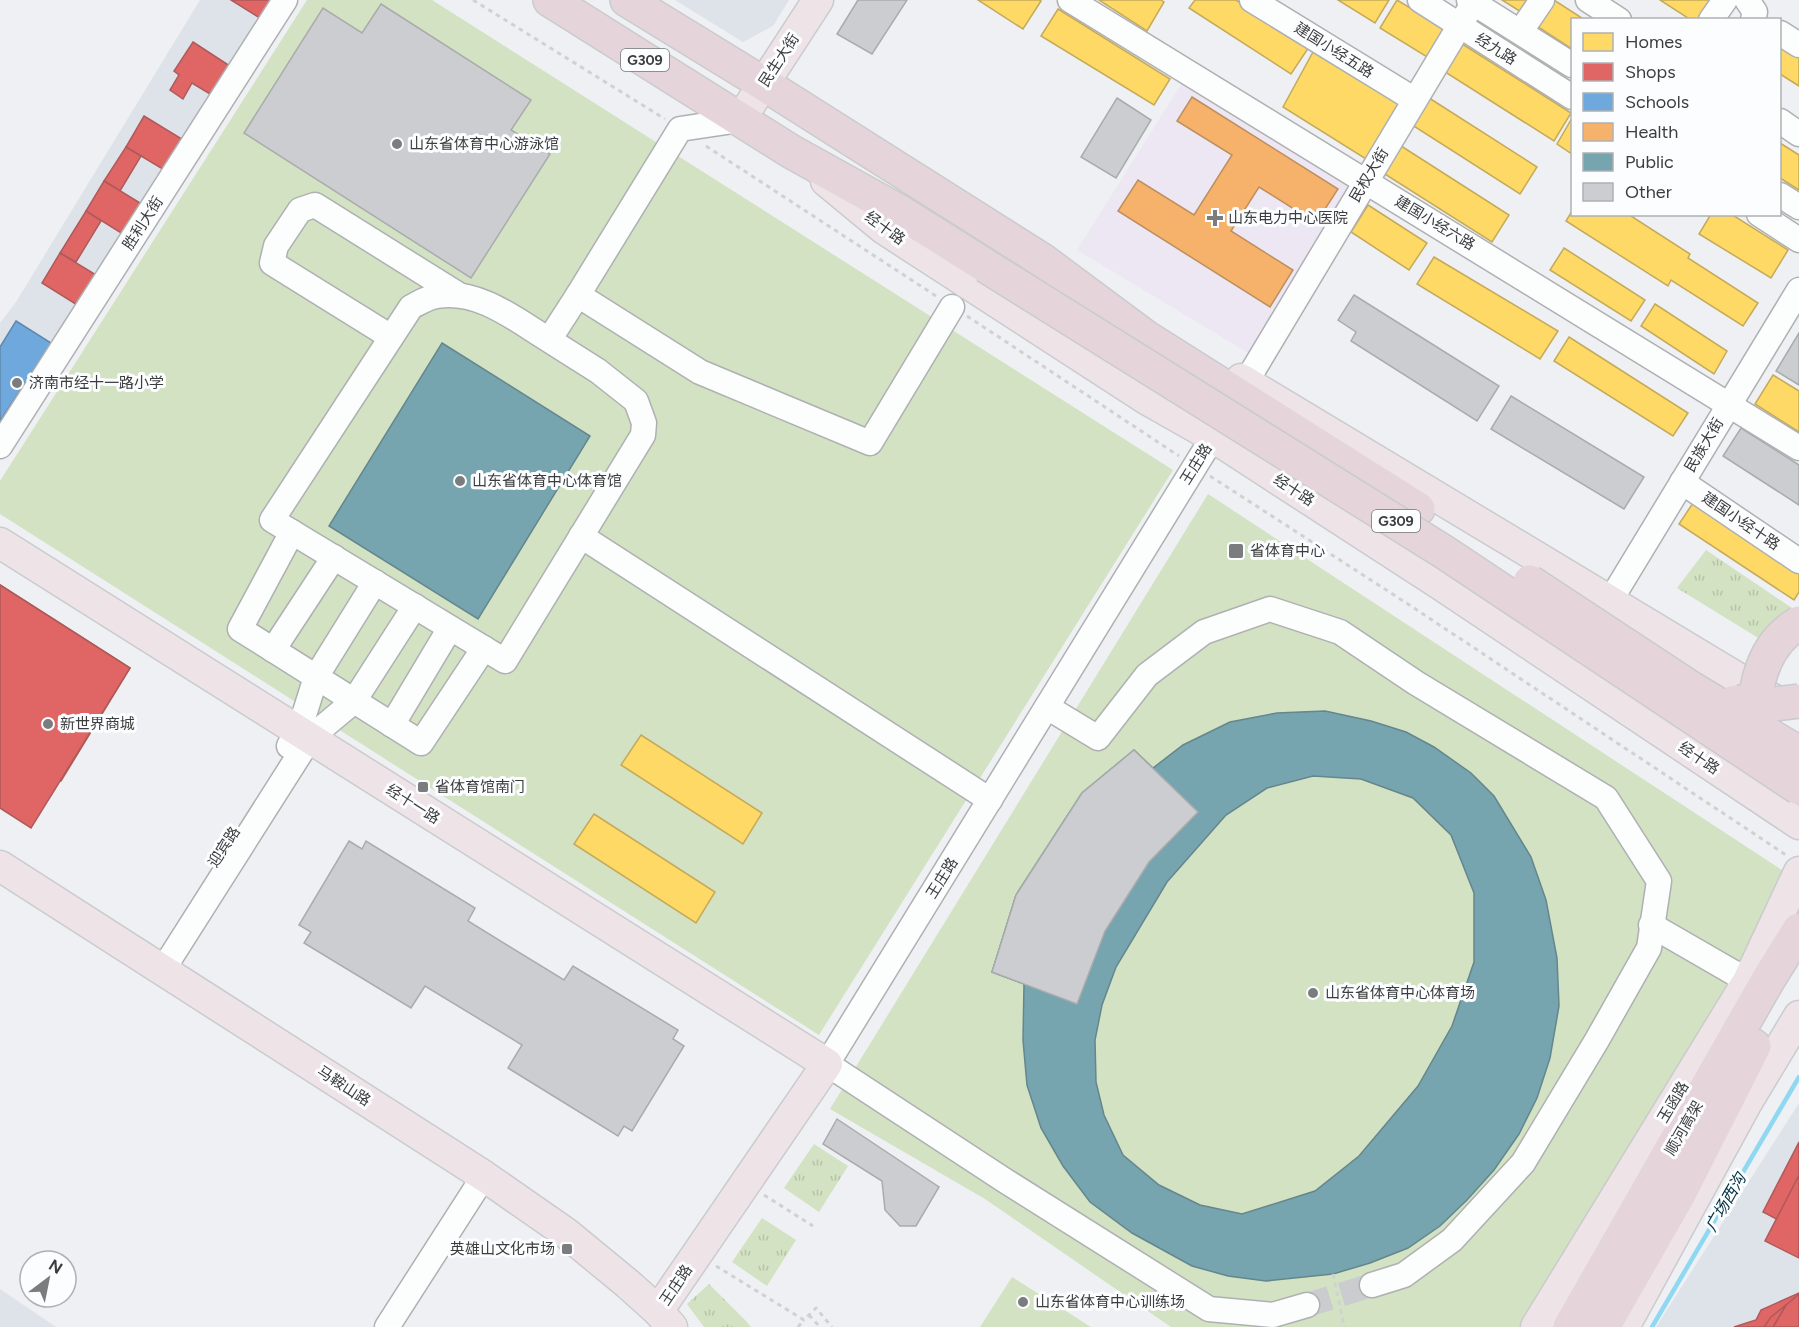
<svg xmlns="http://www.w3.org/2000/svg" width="1799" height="1327" viewBox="0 0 1799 1327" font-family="Figtree,'Noto Sans SC',sans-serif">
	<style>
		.built { fill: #dee2e9 }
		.medical { fill: #ede7f4 }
		.grass { fill: url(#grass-tufts) }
		.pitch { fill: #d2e2c2 }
		.homes { fill: #ffd966; stroke: #c4aa5a; stroke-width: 1.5 }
		.shops { fill: #e06666; stroke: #af5a5a; stroke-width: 1.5 }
		.schools { fill: #6fa8dc; stroke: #6088ad; stroke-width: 1.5 }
		.health { fill: #f6b26b; stroke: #be8f5e; stroke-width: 1.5 }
		.public { fill: #76a5af; stroke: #65868d; stroke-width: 1.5; fill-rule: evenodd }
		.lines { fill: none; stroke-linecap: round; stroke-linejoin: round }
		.stream { stroke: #8fd8f1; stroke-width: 4.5 }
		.building { fill: #cccdd0; stroke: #a9abad; stroke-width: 1.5 }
		.minor-tunnel { stroke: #cacccf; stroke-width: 24; stroke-dasharray: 24 12; stroke-linecap: butt }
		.minor-casing { stroke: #aeb0b2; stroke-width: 27 }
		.major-casing { stroke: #cacbcd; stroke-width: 33 }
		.highway-casing { stroke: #cacbcd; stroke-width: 36 }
		.path { stroke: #d0d1d1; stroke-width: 3; stroke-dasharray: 4.5 4.5; stroke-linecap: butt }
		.minor { stroke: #fcfdfd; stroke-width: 24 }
		.major { stroke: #eee4e8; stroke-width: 30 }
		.highway { stroke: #e5d5da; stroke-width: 33 }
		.highway-bridge-casing { stroke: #cacbcd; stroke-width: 36; stroke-linecap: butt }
		.path-bridge { stroke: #d0d1d1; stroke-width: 3; stroke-dasharray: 4.5 4.5; stroke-linecap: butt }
		.highway-bridge { stroke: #e5d5da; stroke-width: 33 }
		.poi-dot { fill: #7a7c7d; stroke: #fcfdfe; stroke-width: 2 }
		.labels { text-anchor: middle; stroke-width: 6; stroke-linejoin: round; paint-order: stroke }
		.shield { fill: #fcfdfe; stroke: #767778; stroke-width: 1.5 }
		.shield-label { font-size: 14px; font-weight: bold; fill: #3c3d3e }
		.street-label { font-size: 15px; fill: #3c3d3e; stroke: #fcfdfe }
		.poi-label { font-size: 15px; fill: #3c3d3e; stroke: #fcfdfe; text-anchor: start }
		.water-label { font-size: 16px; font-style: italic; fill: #002f3e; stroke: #fcfdfe }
	</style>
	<defs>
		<pattern id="grass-tufts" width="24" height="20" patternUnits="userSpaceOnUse" patternTransform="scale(1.5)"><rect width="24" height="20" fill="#d2e2c2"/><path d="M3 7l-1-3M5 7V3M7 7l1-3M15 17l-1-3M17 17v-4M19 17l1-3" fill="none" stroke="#b5c3a8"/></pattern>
	</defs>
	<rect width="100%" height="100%" fill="#eef0f3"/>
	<g class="built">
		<polygon points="200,0 277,0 0,432 0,323 16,302"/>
		<polygon points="675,0 789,0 773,26 743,42"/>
		<polygon points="1799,1103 1799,1327 1656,1327"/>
		<polygon points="0,1289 56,1327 0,1327"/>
	</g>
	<polygon class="medical" points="1182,83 1354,186 1250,354 1077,250"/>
	<g class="grass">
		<polygon points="1706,550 1792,608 1775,631 1760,639 1677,588"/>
		<polygon points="814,1144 848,1166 819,1212 784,1188"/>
		<polygon points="762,1218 796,1240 767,1286 732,1262"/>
		<polygon points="709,1284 746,1321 751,1327 704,1327 687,1304"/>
	</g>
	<g class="pitch">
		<polygon points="307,0 432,0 1173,470 819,1035 0,514 0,481"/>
		<polygon points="1208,494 1794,878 1524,1327 1171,1327 985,1199 830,1109"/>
		<polygon points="1012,1277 1091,1327 980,1327"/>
	</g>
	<g class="homes">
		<polygon points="978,0 1039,0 1041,1 1023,29"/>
		<polygon points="1099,0 1161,0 1164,2 1147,31"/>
		<polygon points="1195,0 1236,0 1309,47 1291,74 1189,8"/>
		<polygon points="1338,0 1389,0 1375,23"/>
		<polygon points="1397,0 1449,31 1432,60 1380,28"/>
		<polygon points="1502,0 1535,0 1526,15"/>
		<polygon points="1546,0 1554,0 1585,20 1572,20 1572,49 1532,23"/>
		<polygon points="1660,0 1717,0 1705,20 1691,20"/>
		<polygon points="1058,9 1170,79 1154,105 1041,36"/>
		<polygon points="1780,38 1799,50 1799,86 1780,74"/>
		<polygon points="1459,42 1571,113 1554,141 1442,70"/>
		<polygon points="1313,52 1399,104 1366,159 1283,107"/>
		<polygon points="1426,96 1537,167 1520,194 1409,123"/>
		<polygon points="1572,118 1572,154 1557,144"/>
		<polygon points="1780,143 1799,155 1799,190 1780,178"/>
		<polygon points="1398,144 1509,215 1492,242 1380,171"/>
		<polygon points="1368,205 1427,243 1409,270 1351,232"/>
		<polygon points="1572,211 1572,214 1628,214 1690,254 1688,258 1758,303 1743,326 1671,280 1668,286 1566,221"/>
		<polygon points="1711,214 1731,214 1788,250 1771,278 1699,234"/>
		<polygon points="1564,248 1645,300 1631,321 1550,270"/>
		<polygon points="1434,257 1558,331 1540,359 1417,284"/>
		<polygon points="1655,304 1727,351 1714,374 1641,326"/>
		<polygon points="1569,337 1688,413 1673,436 1554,361"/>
		<polygon points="1773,375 1799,391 1799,432 1755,404"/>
		<polygon points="1695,500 1799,570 1799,592 1794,600 1679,524"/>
		<polygon points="641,735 762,813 743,844 621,765"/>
		<polygon points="594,814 715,892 696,923 574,844"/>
	</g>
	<g class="shops">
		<polygon points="231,0 275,0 263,20"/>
		<polygon points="193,42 233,68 215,97 192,83 183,99 170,90 179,75 174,71"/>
		<polygon points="144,116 185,141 166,171 126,147"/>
		<polygon points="126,147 141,156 120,191 104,181"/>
		<polygon points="104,181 145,206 126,236 86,211"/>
		<polygon points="86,211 101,221 76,262 60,253"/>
		<polygon points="60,253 101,278 82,308 42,283"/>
		<polygon points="0,585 130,668 61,781 2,743 17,722 5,676 12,676 6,649 16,646 0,634"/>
		<polygon points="0,585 130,668 31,828 0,808"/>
		<polygon points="1799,1142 1799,1231 1763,1212"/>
		<polygon points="1799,1175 1799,1258 1765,1241"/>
		<polygon points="1799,1293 1799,1327 1734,1327 1756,1320 1761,1310"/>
		<polygon points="1799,1294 1799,1327 1773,1327 1786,1305"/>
		<polygon points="1786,1305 1773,1327 1764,1327 1771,1317"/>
	</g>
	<polygon class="schools" points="16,321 51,343 0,421 0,347"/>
	<polygon class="health" points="1192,97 1338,189 1316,223 1259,187 1231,231 1293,270 1270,307 1118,211 1138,180 1194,215 1232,155 1177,121"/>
	<g class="public">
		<polygon points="442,343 590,436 478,619 329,526"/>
		<path d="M1325,711L1371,721L1406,732L1434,747L1471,773L1494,796L1531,857L1546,900L1557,958L1559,1006L1550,1058L1537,1098L1519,1134L1494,1170L1467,1200L1440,1226L1408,1248L1370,1263L1333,1274L1266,1281L1228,1276L1192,1266L1132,1233L1090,1202L1063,1166L1041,1128L1027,1085L1023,1040L1024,984L992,972L1016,895L1082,793L1134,750L1153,768L1183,745L1230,722L1277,713ZM1313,776L1361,779L1413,798L1451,835L1474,893V962L1452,1026L1418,1086L1359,1156L1315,1191L1242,1214L1200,1205L1159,1185L1123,1155L1104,1115L1096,1082L1095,1040L1102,1005L1116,967L1167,882L1226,815L1267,788Z"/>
	</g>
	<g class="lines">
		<polyline class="stream" points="1652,1327 1799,1077"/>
	</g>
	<g class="building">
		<polygon points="858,0 907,0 872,54 837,34"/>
		<polygon points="381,4 531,100 511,130 550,154 471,278 244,133 323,8 362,33"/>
		<polygon points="1117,98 1151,120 1116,178 1081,157"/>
		<polygon points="1354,295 1499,386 1477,421 1351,341 1356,332 1338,320"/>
		<polygon points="1799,333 1799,385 1776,371"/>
		<polygon points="1511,396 1644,477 1624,509 1491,429"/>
		<polygon points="1741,428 1799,465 1799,505 1723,456"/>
		<polygon points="1134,750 1198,812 1149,862 1105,931 1077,1004 992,972 1016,895 1082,793"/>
		<polygon points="349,841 362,849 366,841 475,908 468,921 564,980 573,966 678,1030 673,1039 684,1046 632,1131 624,1126 618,1136 508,1068 522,1045 425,986 411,1008 304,943 311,932 299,925"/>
		<polygon points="837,1119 939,1187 916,1226 900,1226 885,1210 882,1181 823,1144"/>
	</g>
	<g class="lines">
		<polyline class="minor-tunnel" points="1307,1305 1372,1285"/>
		<defs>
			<g id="minor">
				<polyline points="1070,0 1799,448"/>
				<polyline points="1252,0 1415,100"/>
				<polyline points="1420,0 1572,97"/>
				<polyline points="1469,0 1572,65"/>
				<polyline points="1588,0 1619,20"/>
				<polyline points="1747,0 1755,12 1753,20"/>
				<polyline points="1711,20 1725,0"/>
				<polyline points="1525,25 1542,0"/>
				<polyline points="1780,33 1799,45"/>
				<polyline points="740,120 680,129 578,295 700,372 870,443 952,307"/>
				<polyline points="1780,121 1799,134"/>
				<polyline points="1780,195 1799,207"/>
				<polyline points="1759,214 1799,240"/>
				<polyline points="391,337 272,263 276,246 300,210 315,205 459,295"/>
				<path d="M549,340L598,371L636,401L644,423L643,435L505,661L272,520L411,307C419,303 428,297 437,296C479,289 516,320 549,340L578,295"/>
				<polyline points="1246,382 1475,0"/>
				<polyline points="1213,437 827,1064 1004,1180 1209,1309 1273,1315 1307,1305"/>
				<polyline points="0,446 285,0"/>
				<polyline points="1682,482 1799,561"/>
				<polyline points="292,532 240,629 421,743 484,648"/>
				<polyline points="581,536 990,800"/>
				<polyline points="1610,601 1799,290"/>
				<polyline points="273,650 334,557"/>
				<polyline points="1047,707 1098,738 1147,675 1204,632 1270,609 1340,632 1416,683 1606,798 1659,881 1649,948 1597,1040 1523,1163 1452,1240 1404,1275 1372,1285"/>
				<polyline points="392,725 450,628"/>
				<polyline points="289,746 299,731 316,677 375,582"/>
				<polyline points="1651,925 1748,981"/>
				<polyline points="162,971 310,738 354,701 415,606"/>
				<polyline points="387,1327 484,1176"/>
			</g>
			<g id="major">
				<polyline points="740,120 818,0"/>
				<polyline points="826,181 884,229 1146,399 1213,437 1441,585 1799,824"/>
				<polyline points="1241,379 1776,701"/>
				<polyline points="0,543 827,1064 658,1311"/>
				<polyline points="0,866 484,1176 566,1233 628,1284 658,1311 672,1327"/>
				<polyline points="1536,1327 1748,981 1799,872"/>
				<polyline points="1624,1327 1746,1104 1799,1016"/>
			</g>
			<g id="highway">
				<polyline points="550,0 792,152 900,212 986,266"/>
				<polyline points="627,0 764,84 1042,260 1147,338 1418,509"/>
				<polyline points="1570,1327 1768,980 1799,930"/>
				<polyline points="1603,1327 1679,1194 1754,1046"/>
			</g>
		</defs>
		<use href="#minor" class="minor-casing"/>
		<use href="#major" class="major-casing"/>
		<use href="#highway" class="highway-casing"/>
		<g class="path">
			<polyline points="473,0 665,119"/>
			<polyline points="706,146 936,296"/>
			<polyline points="967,316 1179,456"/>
			<polyline points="1210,476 1411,606 1786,855"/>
			<polyline points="764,1195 813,1226"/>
			<polyline points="716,1266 804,1320 816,1308 832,1327"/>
			<polyline points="809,1315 820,1327"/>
			<polyline points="1344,1326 1344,1327"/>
			<polyline points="798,1327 804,1320"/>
		</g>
		<use href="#minor" class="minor"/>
		<use href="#major" class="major"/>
		<use href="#highway" class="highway"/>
		<defs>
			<g id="highway-bridge">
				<polyline points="986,266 1444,552 1799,788"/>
				<polyline points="1530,582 1694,690 1799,753"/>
				<polyline points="1735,702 1766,705 1799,701"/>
				<path d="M1759,743C1749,701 1758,647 1799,623"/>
			</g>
		</defs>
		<use href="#highway-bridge" class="highway-bridge-casing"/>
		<polyline class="path-bridge" points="1333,1274 1344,1326"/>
		<use href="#highway-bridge" class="highway-bridge"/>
	</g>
	<g class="poi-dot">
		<circle cx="397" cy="144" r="6"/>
		<path d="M1212 209h6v6h6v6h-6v6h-6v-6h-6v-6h6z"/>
		<circle cx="17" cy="383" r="6"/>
		<circle cx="460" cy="481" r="6"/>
		<rect x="1228" y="543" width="16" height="16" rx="3"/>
		<circle cx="48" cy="724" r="6"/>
		<rect x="417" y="781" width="12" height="12" rx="3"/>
		<circle cx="1313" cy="993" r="6"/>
		<rect x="561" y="1243" width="12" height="12" rx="3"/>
		<circle cx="1023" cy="1302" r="6"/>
	</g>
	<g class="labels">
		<g class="shield">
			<rect x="621" y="49" width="48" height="22" rx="4.5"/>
			<rect x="1372" y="510" width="48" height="22" rx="4.5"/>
		</g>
		<g class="shield-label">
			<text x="645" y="65">G309</text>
			<text x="1396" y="526">G309</text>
		</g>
		<g class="street-label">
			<text transform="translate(1496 49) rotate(32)" y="5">经九路</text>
			<text transform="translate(1334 50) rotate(32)" y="5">建国小经五路</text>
			<text transform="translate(779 60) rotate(-57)" y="5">民生大街</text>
			<text transform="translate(1369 175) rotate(-59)" y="5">民权大街</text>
			<text transform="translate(143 223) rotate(-57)" y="5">胜利大街</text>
			<text transform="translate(1435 223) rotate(31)" y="5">建国小经六路</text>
			<text transform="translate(885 228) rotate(36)" y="5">经十路</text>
			<text transform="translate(1704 445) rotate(-59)" y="5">民族大街</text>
			<text transform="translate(1196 464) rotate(-58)" y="5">王庄路</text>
			<text transform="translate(1294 490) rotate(33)" y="5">经十路</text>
			<text transform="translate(1741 521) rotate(34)" y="5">建国小经十路</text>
			<text transform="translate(1699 758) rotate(34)" y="5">经十路</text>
			<text transform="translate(413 804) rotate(32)" y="5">经十一路</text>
			<text transform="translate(224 847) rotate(-57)" y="5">迎宾路</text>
			<text transform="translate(942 878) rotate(-58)" y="5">王庄路</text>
			<text transform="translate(344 1086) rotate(33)" y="5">马鞍山路</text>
			<text transform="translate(1673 1102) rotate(-59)" y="5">玉函路</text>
			<text transform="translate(1684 1128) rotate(-60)" y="5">顺河高架</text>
			<text transform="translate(676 1285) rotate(-56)" y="5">王庄路</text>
		</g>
		<g class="poi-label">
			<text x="409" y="149">山东省体育中心游泳馆</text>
			<text x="1228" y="223">山东电力中心医院</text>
			<text x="29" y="388">济南市经十一路小学</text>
			<text x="472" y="486">山东省体育中心体育馆</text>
			<text x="1250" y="556">省体育中心</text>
			<text x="60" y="729">新世界商城</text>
			<text x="435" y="792">省体育馆南门</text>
			<text x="1325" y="998">山东省体育中心体育场</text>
			<text x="555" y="1254" text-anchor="end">英雄山文化市场</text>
			<text x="1035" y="1307">山东省体育中心训练场</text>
		</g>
		<g class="water-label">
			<text transform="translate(1725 1202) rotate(-60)" y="6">广场西沟</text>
		</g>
	</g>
	<rect x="1571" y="18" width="210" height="198" fill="#fcfdfe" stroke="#afb0b1" stroke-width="1.5"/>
	<rect x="1583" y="33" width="30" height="18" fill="#ffd966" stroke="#afb0b1" stroke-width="1.5"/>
	<text x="1625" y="48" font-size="18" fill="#3c3d3e">Homes</text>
	<rect x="1583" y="63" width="30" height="18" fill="#e06666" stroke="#afb0b1" stroke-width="1.5"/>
	<text x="1625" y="78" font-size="18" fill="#3c3d3e">Shops</text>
	<rect x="1583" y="93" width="30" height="18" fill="#6fa8dc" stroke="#afb0b1" stroke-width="1.5"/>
	<text x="1625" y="108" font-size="18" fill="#3c3d3e">Schools</text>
	<rect x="1583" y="123" width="30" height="18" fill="#f6b26b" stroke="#afb0b1" stroke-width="1.5"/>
	<text x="1625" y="138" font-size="18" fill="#3c3d3e">Health</text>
	<rect x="1583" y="153" width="30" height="18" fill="#76a5af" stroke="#afb0b1" stroke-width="1.5"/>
	<text x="1625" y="168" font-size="18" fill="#3c3d3e">Public</text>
	<rect x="1583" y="183" width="30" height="18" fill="#cccdd0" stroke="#afb0b1" stroke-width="1.5"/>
	<text x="1625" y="198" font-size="18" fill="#3c3d3e">Other</text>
	<g transform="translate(48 1279) rotate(32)"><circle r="28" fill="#fcfdfe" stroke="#afb0b1" stroke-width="1.5"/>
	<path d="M0-4.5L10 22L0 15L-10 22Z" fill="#7a7c7d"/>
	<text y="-9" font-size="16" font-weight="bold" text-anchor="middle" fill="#3c3d3e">N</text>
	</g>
</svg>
